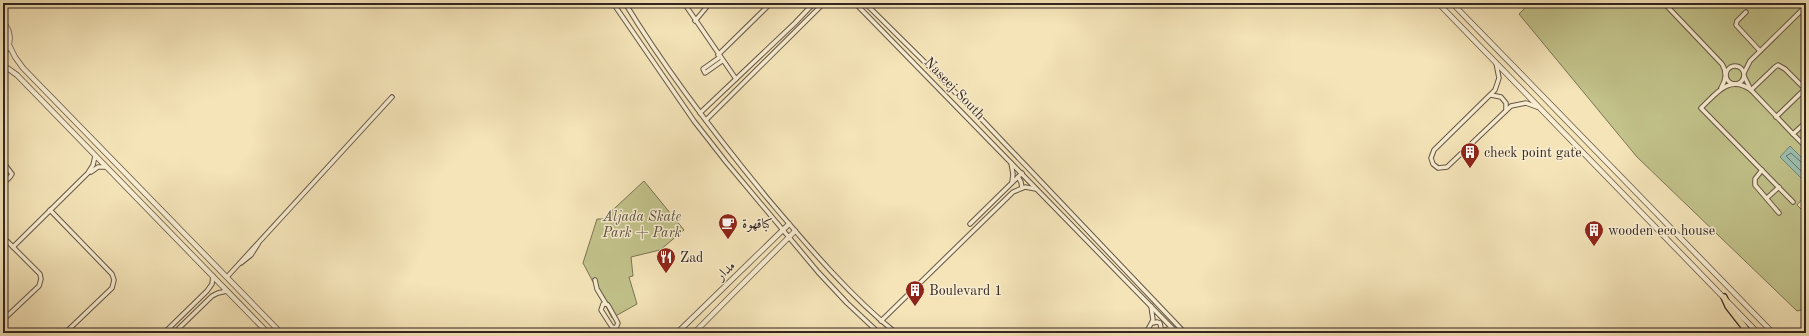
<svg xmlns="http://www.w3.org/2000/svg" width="1809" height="336" viewBox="0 0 1809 336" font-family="'Old Standard TT',Amiri,serif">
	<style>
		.green { fill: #c2c28a; stroke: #7a7455 }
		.water { fill: #9cbfb0; stroke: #728176 }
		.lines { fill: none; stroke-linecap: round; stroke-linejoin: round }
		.shore { stroke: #687268; stroke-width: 1 }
		.minor-casing { stroke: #635546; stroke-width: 5.5 }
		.tertiary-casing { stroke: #635546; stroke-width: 6 }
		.primary-casing { stroke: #332520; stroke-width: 8 }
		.minor { stroke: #f8edd1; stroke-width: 3.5 }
		.tertiary { stroke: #f8edd1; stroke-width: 4.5 }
		.primary { stroke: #f4e4b8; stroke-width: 5.5 }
		.labels { text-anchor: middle; stroke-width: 3; stroke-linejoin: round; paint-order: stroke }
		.street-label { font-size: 14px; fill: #332520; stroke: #f8edd1 }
		.poi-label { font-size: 14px; fill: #332520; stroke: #f8edd1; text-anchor: start }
		.park-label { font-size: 14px; font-style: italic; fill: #574c3a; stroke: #f8edd1 }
	</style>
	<rect width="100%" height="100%" fill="#f4e4b8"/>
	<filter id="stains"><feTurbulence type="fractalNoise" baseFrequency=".005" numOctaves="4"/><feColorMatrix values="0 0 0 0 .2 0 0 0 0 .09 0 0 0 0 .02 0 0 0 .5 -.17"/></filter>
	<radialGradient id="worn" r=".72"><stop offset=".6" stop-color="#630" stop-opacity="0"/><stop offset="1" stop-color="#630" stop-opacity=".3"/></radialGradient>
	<g class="green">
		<polygon points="1530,3 1806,3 1806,134 1804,137 1806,139 1806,195 1797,205 1806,214 1806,309 1797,311 1637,157 1519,14"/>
		<polygon points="644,181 684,230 660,250 631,257 633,276 629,277 637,304 612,318 583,263 597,219 603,219"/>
	</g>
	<polygon class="water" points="1790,146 1806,162 1806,178 1804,181 1780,157"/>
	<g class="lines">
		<polyline class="shore" points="1806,164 1802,163 1791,153 1786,156 1806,176"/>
		<defs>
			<g id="minor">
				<polyline points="613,3 694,121 726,162 818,272 847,303 879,333"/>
				<path d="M625,3C667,72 717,137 768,199C808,246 848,294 896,333"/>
				<polyline points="684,3 736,79"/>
				<polyline points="855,3 1177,333"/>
				<polyline points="865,3 970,107 1185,333"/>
				<path d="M1664,3L1722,64C1727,72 1726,80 1721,88"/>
				<polyline points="1746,12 1737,21 1736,25 1760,51"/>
				<polyline points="695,21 710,3"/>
				<polyline points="718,55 771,3"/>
				<polyline points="720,57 703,69 705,73 722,61"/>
				<polyline points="1496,63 1499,78 1495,90 1434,150 1431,158 1433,164 1438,168 1447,167 1511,106 1526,103 1537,107"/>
				<circle cx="1735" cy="75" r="9"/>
				<polyline points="1744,73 1750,61 1806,6"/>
				<polyline points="1744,76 1751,90 1793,134"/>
				<path d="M1751,90C1729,74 1716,94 1701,108L1793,202"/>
				<polyline points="1751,90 1775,67 1778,65 1785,69 1806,90"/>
				<polyline points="1491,95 1501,97 1506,103 1506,110"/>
				<polyline points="700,113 795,23 814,3"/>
				<polyline points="1776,117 1805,89"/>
				<polyline points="706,120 824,3"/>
				<polyline points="1806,122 1793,134 1806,147"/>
				<polyline points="3,162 12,174 10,177 3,184"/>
				<polyline points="1011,163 1013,174 1012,182"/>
				<polyline points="1762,170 1755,179 1755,185 1779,213"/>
				<polyline points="91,172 98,167 106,167"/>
				<polyline points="1018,177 1021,182 1022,188"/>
				<polyline points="1767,198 1779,187"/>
				<polyline points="50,210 112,274 114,280 112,288 65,333"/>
				<polyline points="970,224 1022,173"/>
				<polyline points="3,237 40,274 41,279 39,286 3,320"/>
				<polyline points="13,247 88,173 93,165 95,156"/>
				<polyline points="241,263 251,255 258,244"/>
				<polyline points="227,277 392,97"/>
				<polyline points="595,280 597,289 606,304"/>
				<polygon points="603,304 606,304 608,305 618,323 616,328 612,327 601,310"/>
				<polyline points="881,321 1013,192 1025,187 1036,189"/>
				<polyline points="1152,323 1157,322 1160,323 1161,328 1160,332"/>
				<polyline points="164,333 207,291 212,284 213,276"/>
				<polyline points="174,333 212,296 218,293 227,291"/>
				<polyline points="1146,333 1153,320 1151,306"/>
				<polyline points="1157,333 1168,329 1175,331"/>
			</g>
			<g id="tertiary">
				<polyline points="1438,3 1758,333"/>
				<polyline points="1452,3 1773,333"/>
				<path d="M3,22C12,32 12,44 3,54"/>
				<polyline points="9,45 15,57 23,68 281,333"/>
				<polyline points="3,65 17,75 268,333"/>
				<polyline points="677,333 789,224"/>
				<polyline points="694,333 795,231"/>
			</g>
			<polyline id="primary" points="1724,297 1728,306 1749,333"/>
		</defs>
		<use href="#minor" class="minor-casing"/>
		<use href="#tertiary" class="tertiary-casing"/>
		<use href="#primary" class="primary-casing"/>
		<use href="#minor" class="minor"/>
		<use href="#tertiary" class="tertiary"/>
		<use href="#primary" class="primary"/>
	</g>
	<defs>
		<symbol id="building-pin" viewBox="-11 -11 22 30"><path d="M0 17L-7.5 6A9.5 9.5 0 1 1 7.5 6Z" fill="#8f2418" stroke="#f8edd1"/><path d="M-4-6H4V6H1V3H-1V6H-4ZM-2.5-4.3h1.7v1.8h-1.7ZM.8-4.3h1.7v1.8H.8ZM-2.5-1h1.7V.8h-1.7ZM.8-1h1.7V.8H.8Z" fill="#fff"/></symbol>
		<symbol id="cafe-pin" viewBox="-11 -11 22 30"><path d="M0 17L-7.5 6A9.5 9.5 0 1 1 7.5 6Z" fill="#8f2418" stroke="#f8edd1"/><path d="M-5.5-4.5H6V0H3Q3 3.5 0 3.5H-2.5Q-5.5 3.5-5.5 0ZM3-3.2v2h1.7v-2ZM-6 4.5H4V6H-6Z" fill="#fff"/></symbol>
		<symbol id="restaurant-pin" viewBox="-11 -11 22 30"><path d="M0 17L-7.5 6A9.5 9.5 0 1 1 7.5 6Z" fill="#8f2418" stroke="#f8edd1"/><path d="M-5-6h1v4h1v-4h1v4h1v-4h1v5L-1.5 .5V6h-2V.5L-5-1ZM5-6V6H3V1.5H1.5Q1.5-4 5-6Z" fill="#fff"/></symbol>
	</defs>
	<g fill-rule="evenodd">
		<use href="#building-pin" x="1459" y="141" width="22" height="30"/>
		<use href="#cafe-pin" x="717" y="212" width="22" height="30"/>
		<use href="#building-pin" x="1583" y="219" width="22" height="30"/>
		<use href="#restaurant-pin" x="655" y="246" width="22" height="30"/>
		<use href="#building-pin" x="904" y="279" width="22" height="30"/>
	</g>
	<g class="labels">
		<g class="street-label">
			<text transform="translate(955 88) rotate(46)" y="5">Naseej South</text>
			<text transform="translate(725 270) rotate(-43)" y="5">مدار</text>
		</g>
		<g class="poi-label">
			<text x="1484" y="157">check point gate</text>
			<text x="742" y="228">كباقهوة</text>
			<text x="1608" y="235">wooden eco house</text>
			<text x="680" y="262">Zad</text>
			<text x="929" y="295">Boulevard 1</text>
		</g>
		<g class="park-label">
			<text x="642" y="221">Aljada Skate<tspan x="642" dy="16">Park + Park</tspan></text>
		</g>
	</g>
	<rect width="1809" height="336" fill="none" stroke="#f4e4b8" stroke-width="16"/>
	<rect x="4" y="4" width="1801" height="328" fill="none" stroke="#332520" stroke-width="2"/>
	<rect x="8" y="8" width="1793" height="320" fill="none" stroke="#332520"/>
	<rect width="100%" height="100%" filter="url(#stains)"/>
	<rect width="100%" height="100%" fill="url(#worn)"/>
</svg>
